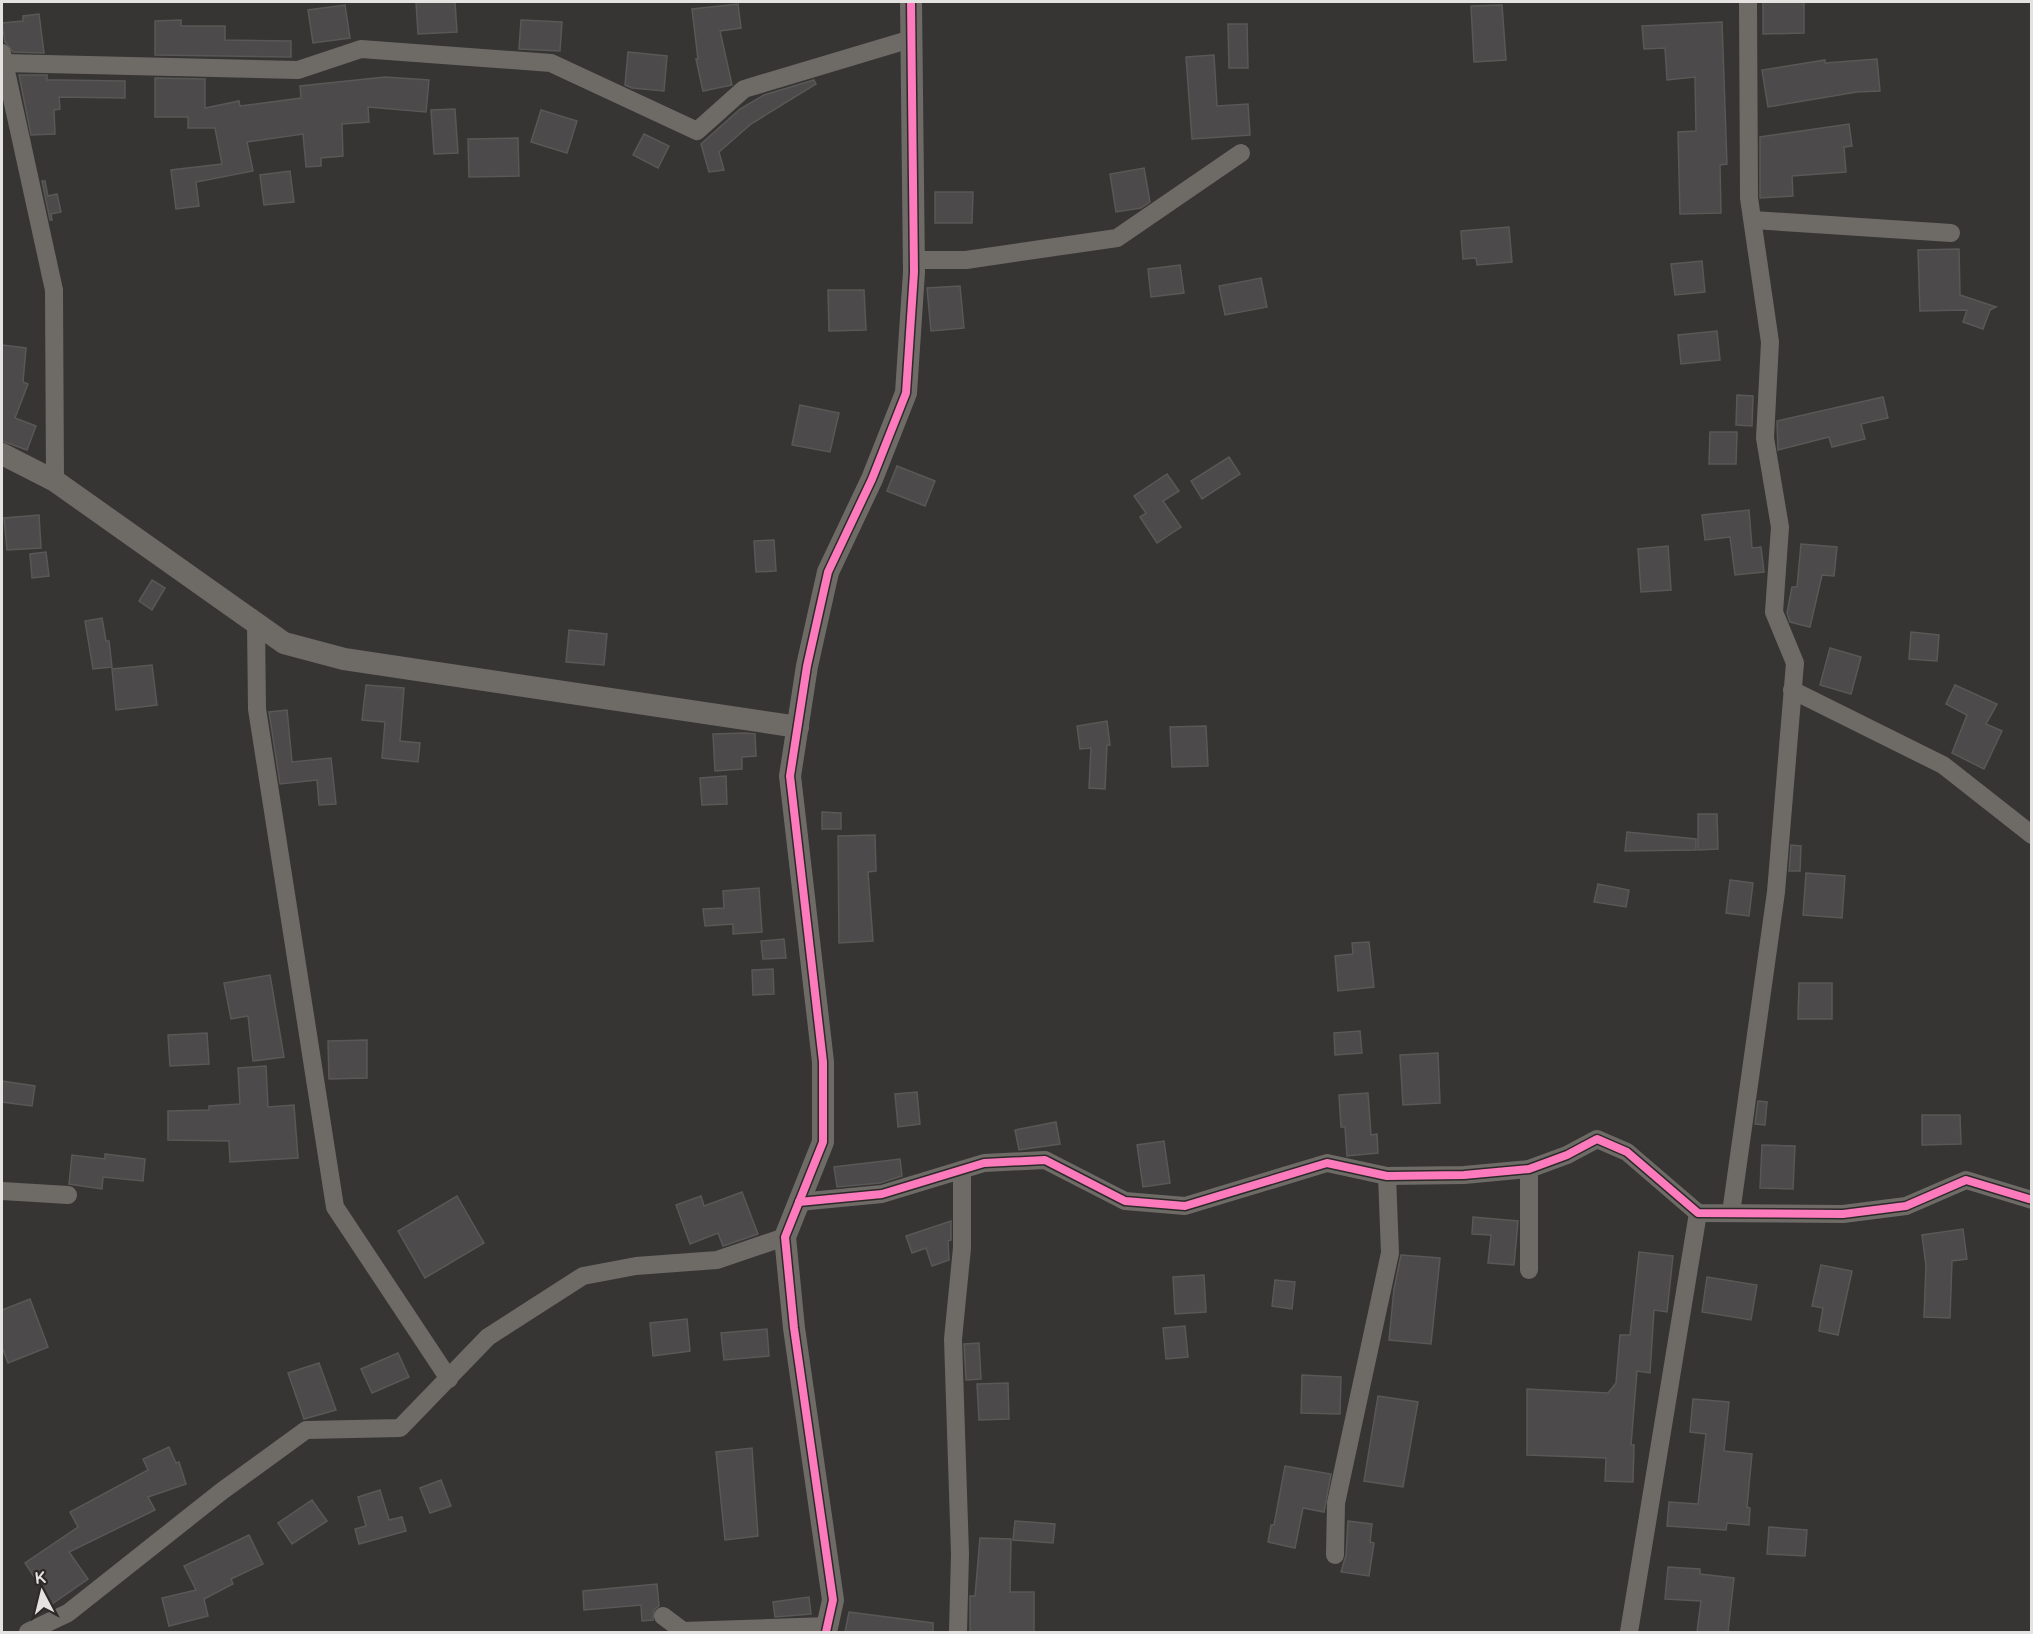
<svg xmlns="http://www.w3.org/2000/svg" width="2033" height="1634" viewBox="0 0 2033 1634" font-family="'Varela Round',sans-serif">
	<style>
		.building { fill: #4c4a4a; stroke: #595857; stroke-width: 1.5 }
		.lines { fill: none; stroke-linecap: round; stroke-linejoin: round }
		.minor { stroke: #6e6b67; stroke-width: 18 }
		.tertiary { stroke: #6e6b67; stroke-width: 22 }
		.cycleway-casing { stroke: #2d2a29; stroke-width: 11 }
		.cycleway { stroke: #fd7abc; stroke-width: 8 }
	</style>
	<rect width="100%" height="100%" fill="#363534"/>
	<g class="building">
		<polygon points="416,2 455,2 457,32 418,34"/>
		<polygon points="1763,2 1804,2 1804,33 1763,34"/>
		<polygon points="738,4 741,28 720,31 732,85 703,91 696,59 698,59 692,9"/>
		<polygon points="345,5 350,38 313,43 308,10"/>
		<polygon points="1502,5 1506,60 1474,62 1471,6"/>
		<polygon points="39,14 44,53 13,52 5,42 2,23 23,21 23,16"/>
		<polygon points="181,20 181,26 225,26 225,40 291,41 291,57 155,55 155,21"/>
		<polygon points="521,20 562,22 560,51 519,49"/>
		<polygon points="1722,22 1727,164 1720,165 1721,213 1680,214 1678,132 1696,131 1695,77 1667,80 1665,48 1644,49 1642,26"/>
		<polygon points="1228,24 1247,24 1248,68 1229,68"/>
		<polygon points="628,52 667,56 664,91 632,88 625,85"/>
		<polygon points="1214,55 1217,106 1248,104 1250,135 1192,139 1186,57"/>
		<polygon points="1877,59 1880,91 1857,92 1768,107 1762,70 1825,60 1825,63"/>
		<polygon points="19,75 47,75 47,80 59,80 125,81 125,98 59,97 60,109 54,110 55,134 31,135"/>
		<polygon points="385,77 429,80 426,112 368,107 369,122 342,124 343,156 321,158 321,166 306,167 303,134 247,142 253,171 196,182 199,206 176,209 171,170 222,164 215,128 188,128 188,117 155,117 155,78 205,79 205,108 239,101 240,106 301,98 300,86"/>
		<polygon points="814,80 816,84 751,124 719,152 724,170 709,172 701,144 740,109 764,95"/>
		<polygon points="455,109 458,153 434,154 431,110"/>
		<polygon points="541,110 577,121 567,153 531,142"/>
		<polygon points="1849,124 1852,146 1844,147 1846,172 1792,176 1793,196 1760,198 1760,137"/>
		<polygon points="644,134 669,146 658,168 633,155"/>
		<polygon points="518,138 519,176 469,177 468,139"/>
		<polygon points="1144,168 1150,202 1141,208 1116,212 1110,174"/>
		<polygon points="290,171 294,202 264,205 260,175"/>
		<polygon points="42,181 45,181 48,196 57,194 61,212 51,214 52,220 50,220"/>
		<polygon points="935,192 973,192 972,223 935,223"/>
		<polygon points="1509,227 1512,262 1477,265 1476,258 1463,259 1461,231"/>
		<polygon points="1959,249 1960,295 1996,307 1990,310 1983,329 1963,322 1967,310 1920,311 1918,250"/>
		<polygon points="1702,261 1705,292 1675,295 1671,264"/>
		<polygon points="1180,265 1184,293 1151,297 1148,269"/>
		<polygon points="1261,278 1267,307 1225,315 1219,286"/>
		<polygon points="960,286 964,328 931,331 927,288"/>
		<polygon points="828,290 864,290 866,330 829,331"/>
		<polygon points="1717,331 1720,360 1681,364 1678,335"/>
		<polygon points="2,345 26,348 23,382 28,384 15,418 36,426 27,450 2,441"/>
		<polygon points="1737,395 1753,396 1752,426 1736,425"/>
		<polygon points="1883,397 1888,418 1861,424 1865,439 1832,447 1829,437 1778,450 1777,421"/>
		<polygon points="800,405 839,413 830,452 792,445"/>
		<polygon points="1710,432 1737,432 1736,464 1709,464"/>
		<polygon points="1229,457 1240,474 1202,499 1191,481"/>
		<polygon points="897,466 935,481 925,506 887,491"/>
		<polygon points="1167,474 1179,491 1163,501 1181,527 1157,543 1140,517 1146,513 1134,496"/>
		<polygon points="1749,510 1752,548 1761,547 1764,572 1735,575 1730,537 1705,540 1702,515"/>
		<polygon points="39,515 41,548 7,550 4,518"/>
		<polygon points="774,540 776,571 756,572 754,541"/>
		<polygon points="1801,544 1837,547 1834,576 1822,575 1810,627 1790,622 1787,613 1792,587 1797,587"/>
		<polygon points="1668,546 1671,590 1641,592 1638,549"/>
		<polygon points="46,552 49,576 32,578 30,554"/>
		<polygon points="152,580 165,588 152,610 139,601"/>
		<polygon points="102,618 106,641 109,641 112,667 93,669 85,621"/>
		<polygon points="569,630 607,634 604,665 566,662"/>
		<polygon points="1911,632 1939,635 1937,661 1909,659"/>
		<polygon points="1830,648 1861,657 1851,694 1820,685"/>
		<polygon points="152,665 157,705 116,710 112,669"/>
		<polygon points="366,685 404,688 400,741 420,743 418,762 382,758 385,722 362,720"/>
		<polygon points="1955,685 1997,704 1986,724 2002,731 1984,769 1952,753 1967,715 1946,704"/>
		<polygon points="287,710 292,762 331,758 336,804 319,805 317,780 280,784 269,712"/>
		<polygon points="1107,721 1110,745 1107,745 1105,789 1089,788 1091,748 1080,749 1077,726"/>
		<polygon points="1206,726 1208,766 1172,767 1170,727"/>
		<polygon points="745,733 755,734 756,756 742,757 742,769 715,771 713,734"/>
		<polygon points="726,776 727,804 702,805 700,778"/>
		<polygon points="822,812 841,813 841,829 822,829"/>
		<polygon points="1698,814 1717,814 1718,849 1698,850"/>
		<polygon points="1627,832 1696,839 1696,850 1625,851"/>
		<polygon points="875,835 876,871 868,872 873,941 839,943 838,836"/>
		<polygon points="1791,845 1801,846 1800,871 1789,871"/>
		<polygon points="1806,873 1845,876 1842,918 1803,915"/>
		<polygon points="1730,880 1753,883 1749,916 1726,913"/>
		<polygon points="1598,884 1629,890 1626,907 1594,902"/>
		<polygon points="759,888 762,932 733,934 733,924 705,926 703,909 724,908 723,891"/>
		<polygon points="784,939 786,958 763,959 761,941"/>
		<polygon points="1369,942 1374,987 1338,991 1335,956 1353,954 1352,943"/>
		<polygon points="773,969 774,994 753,995 752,970"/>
		<polygon points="270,975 284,1057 253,1061 248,1016 231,1019 224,983"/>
		<polygon points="1799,983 1832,983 1832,1019 1798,1019"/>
		<polygon points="1360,1031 1362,1053 1335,1055 1334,1033"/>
		<polygon points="207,1033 209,1064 170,1066 168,1035"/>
		<polygon points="367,1040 367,1078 329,1079 328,1041"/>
		<polygon points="1438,1053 1440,1103 1403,1105 1400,1055"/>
		<polygon points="266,1066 268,1107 294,1105 298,1158 230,1162 229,1141 168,1140 168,1111 209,1110 209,1106 240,1104 238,1068"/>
		<polygon points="2,1081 35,1086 32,1106 2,1102"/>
		<polygon points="917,1092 920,1124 898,1127 895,1094"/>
		<polygon points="1368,1093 1371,1135 1377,1134 1378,1153 1347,1156 1345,1127 1341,1127 1339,1095"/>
		<polygon points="1758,1101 1767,1102 1765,1125 1755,1124"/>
		<polygon points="1922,1115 1960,1115 1961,1144 1922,1145"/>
		<polygon points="1056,1122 1060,1144 1019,1150 1015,1130"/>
		<polygon points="1164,1141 1170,1183 1143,1187 1137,1145"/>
		<polygon points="1762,1145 1795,1146 1793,1189 1760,1188"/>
		<polygon points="105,1154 145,1159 143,1181 103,1177 102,1189 69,1184 72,1155 105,1159"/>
		<polygon points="900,1159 902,1176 880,1183 837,1187 834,1167"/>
		<polygon points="742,1192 758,1234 723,1246 718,1233 690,1244 676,1205 701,1196 704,1206"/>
		<polygon points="457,1196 484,1243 425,1278 398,1231"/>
		<polygon points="1473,1217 1518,1221 1514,1265 1488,1263 1491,1235 1472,1234"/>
		<polygon points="951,1221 951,1240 948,1241 949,1260 932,1266 926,1248 912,1253 906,1236"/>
		<polygon points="1963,1229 1967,1259 1952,1261 1950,1318 1924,1317 1926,1266 1922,1235"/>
		<polygon points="1639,1252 1673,1256 1667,1312 1654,1310 1650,1373 1637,1371 1631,1445 1634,1445 1633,1482 1605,1481 1606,1458 1527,1455 1527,1389 1608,1393 1616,1383 1620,1335 1630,1335"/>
		<polygon points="1401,1255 1440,1258 1431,1344 1389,1340 1394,1289"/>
		<polygon points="1821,1265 1852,1271 1838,1335 1819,1331 1823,1308 1812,1306"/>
		<polygon points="1204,1275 1206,1312 1175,1314 1173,1277"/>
		<polygon points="1707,1277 1757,1285 1751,1320 1702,1312"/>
		<polygon points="1275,1280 1295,1282 1292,1309 1272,1306"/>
		<polygon points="30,1299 48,1347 8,1363 2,1347 2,1310"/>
		<polygon points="687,1319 690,1351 653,1356 650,1323"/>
		<polygon points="1185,1326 1188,1357 1166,1359 1163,1328"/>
		<polygon points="767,1329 769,1356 724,1360 721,1333"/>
		<polygon points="979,1343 981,1379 966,1380 964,1344"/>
		<polygon points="398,1353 409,1377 372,1393 361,1369"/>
		<polygon points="319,1363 336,1410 304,1419 288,1373"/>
		<polygon points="1302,1375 1341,1377 1340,1414 1301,1413"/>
		<polygon points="1008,1383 1009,1419 979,1420 977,1384"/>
		<polygon points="1378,1396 1418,1402 1403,1487 1364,1481"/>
		<polygon points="1693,1399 1729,1402 1724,1451 1752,1454 1747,1507 1750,1508 1749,1525 1727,1523 1726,1530 1667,1526 1669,1502 1698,1504 1706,1434 1690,1432"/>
		<polygon points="169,1447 176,1463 179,1462 186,1484 148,1497 155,1510 69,1552 88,1579 52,1604 25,1563 78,1527 70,1512 148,1470 143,1459"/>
		<polygon points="752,1448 758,1536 725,1540 716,1452"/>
		<polygon points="1285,1466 1331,1474 1324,1512 1303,1508 1295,1548 1268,1542 1271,1525 1274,1525"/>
		<polygon points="441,1480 451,1506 430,1513 420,1488"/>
		<polygon points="380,1490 389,1520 402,1517 406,1531 359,1544 355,1529 366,1526 358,1497"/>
		<polygon points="312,1500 327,1521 292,1544 278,1523"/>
		<polygon points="1015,1521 1055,1524 1053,1543 1013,1540"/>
		<polygon points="1348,1521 1372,1524 1370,1542 1374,1543 1369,1576 1341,1572 1346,1555"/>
		<polygon points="1769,1527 1807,1530 1805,1556 1767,1554"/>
		<polygon points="249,1535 263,1564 231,1579 233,1584 204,1599 208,1616 169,1626 162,1598 196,1590 184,1566"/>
		<polygon points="980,1538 1011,1539 1010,1592 1034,1592 1034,1632 970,1632 970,1596 975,1596"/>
		<polygon points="1668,1567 1700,1569 1700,1574 1734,1578 1728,1632 1697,1632 1701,1601 1665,1599"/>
		<polygon points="657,1584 659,1606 654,1610 653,1620 642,1621 641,1605 584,1610 583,1591"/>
		<polygon points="809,1597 811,1614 775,1617 773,1602"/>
		<polygon points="849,1612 933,1623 933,1632 845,1632"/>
	</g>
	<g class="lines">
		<g class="minor">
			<polyline points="2,53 54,290 55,481"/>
			<polyline points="4,63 298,70 361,49 551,63 697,131 744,89 911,39"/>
			<polyline points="1753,220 1951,233"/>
			<polyline points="914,260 966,260 1117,238 1241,153"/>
			<polyline points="256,623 257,709 335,1207 449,1379"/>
			<polyline points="1792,690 1943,765 2032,835"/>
			<polyline points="2,1191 68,1195"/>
			<polyline points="799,1202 882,1194 984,1163 1045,1160 1125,1201 1185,1206 1327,1163 1387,1176 1464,1175 1529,1169 1567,1155 1597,1139 1627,1152 1698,1213 1843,1214 1906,1206 1966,1180 2032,1200"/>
			<polyline points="1731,1213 1776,892 1795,663 1774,612 1780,527 1765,438 1770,342 1749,198 1748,2"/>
			<polyline points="1529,1270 1529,1169"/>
			<polyline points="1335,1555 1336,1503 1390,1253 1387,1176"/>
			<polyline points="663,1616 683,1631 827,1626"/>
			<polyline points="28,1632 68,1613 222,1491 306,1430 400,1428 488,1337 583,1276 636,1266 717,1260 785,1237"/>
			<polyline points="958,1632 960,1554 953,1339 962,1248 962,1170"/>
			<polyline points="1629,1632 1698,1213"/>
		</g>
		<g class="tertiary">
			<polyline points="2,454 55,481 284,643 344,659 798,727"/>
			<polyline points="826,1632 833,1600 794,1328 785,1237 823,1142 823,1062 790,776 807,666 828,572 872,479 906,393 914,272 911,2"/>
		</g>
		<defs>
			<g id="cycleway">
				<polyline points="799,1202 882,1194 984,1163 1045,1160 1125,1201 1185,1206 1327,1163 1387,1176 1464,1175 1529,1169 1567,1155 1597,1139 1627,1152 1698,1213 1843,1214 1906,1206 1966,1180 2032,1200"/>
				<polyline points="826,1632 833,1600 794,1328 785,1237 823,1142 823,1062 790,776 807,666 828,572 872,479 906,393 914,272 911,2"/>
			</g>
		</defs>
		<use href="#cycleway" class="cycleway-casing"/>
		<use href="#cycleway" class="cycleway"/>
	</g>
	<rect width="2033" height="1634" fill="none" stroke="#e5e3e2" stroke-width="6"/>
	<g transform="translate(42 1592) rotate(353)" stroke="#2d2a29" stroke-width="4.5" paint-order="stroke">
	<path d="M0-4.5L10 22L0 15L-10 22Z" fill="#e5e3e2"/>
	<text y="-9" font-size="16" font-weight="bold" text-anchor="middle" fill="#e5e3e2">K</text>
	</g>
</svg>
